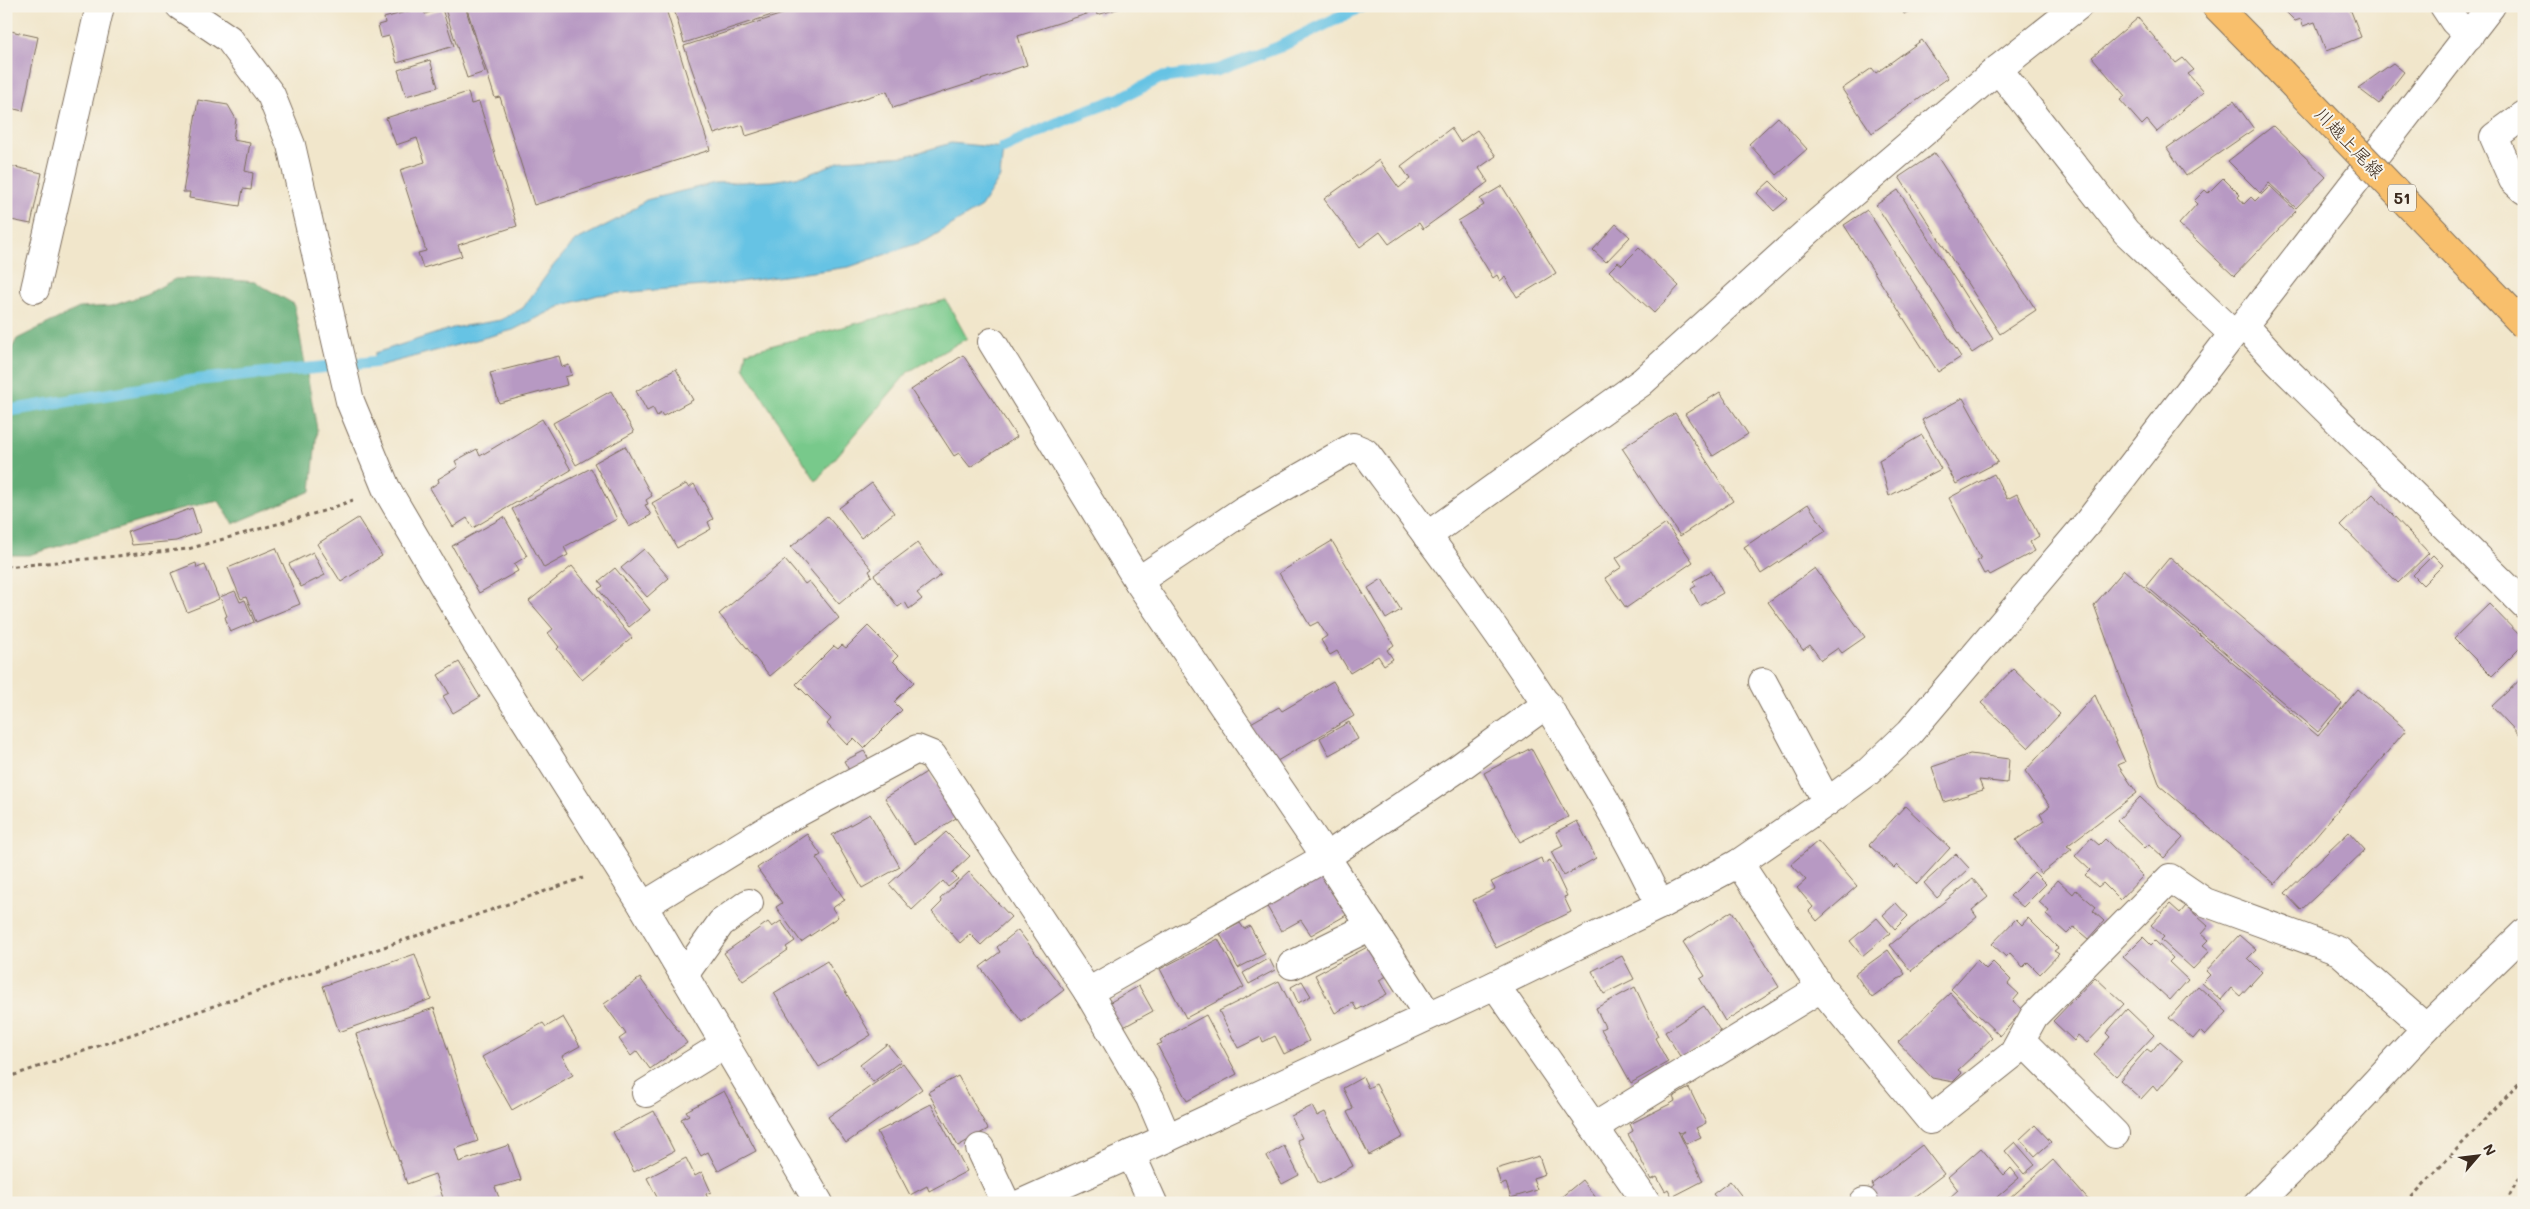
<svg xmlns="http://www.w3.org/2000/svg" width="2530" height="1209" viewBox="0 0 2530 1209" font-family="Mali,'Klee One',sans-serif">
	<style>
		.green { fill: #78c98b; stroke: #5a7a54 }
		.forest { fill: #62ad77; stroke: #4e6c4a }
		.water { fill: #66c3e4; stroke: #507681 }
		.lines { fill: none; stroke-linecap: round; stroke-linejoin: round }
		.stream { stroke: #66c3e4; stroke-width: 12 }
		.building { fill: #b799c3 }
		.minor-casing { stroke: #7b6c5b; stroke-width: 30 }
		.major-casing { stroke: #7b6c5b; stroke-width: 30 }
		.path { stroke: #7b6c5b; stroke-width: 3; stroke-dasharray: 4 4; stroke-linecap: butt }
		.minor { stroke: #fff; stroke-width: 28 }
		.major { stroke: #f8bf6c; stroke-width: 28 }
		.major-bridge-casing { stroke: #7b6c5b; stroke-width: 30; stroke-linecap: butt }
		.major-bridge { stroke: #f8bf6c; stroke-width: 28 }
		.labels { text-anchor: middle; stroke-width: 4; stroke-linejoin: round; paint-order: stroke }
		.shield { fill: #f7f3e8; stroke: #73665b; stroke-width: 1 }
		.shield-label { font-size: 16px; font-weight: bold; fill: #3b2a1e }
		.street-label { font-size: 18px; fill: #3b2a1e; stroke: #f7f3e8 }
	</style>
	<rect width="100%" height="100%" fill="#f7f3e8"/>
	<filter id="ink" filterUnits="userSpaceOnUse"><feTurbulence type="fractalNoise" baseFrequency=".02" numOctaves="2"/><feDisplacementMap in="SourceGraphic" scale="10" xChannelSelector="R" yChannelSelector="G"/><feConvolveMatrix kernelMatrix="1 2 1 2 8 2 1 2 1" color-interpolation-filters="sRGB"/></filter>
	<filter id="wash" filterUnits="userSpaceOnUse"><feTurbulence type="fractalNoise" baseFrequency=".0096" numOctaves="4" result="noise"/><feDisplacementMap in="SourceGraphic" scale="20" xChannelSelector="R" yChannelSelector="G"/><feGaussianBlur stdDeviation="1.12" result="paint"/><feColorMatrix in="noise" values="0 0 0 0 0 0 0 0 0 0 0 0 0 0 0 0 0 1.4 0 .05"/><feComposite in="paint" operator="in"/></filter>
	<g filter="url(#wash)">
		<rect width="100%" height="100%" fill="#f1e6cb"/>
		<polygon class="green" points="946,300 967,338 908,372 816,481 744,368 747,352"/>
		<polygon class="forest" points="211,278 255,282 294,304 317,429 311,491 233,524 219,501 188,507 29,555 6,555 6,359 17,339 79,308 112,306 147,294 175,279"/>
		<polygon class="water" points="951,143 1003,148 1000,177 981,207 927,240 849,267 725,284 598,295 561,306 513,330 379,366 375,362 375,353 453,328 501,320 523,308 553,266 575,241 618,219 646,200 715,183 772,181 807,175 843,160 906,156"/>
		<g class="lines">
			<g class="stream">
				<polyline points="1003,148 1073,116 1119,99 1160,78 1218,70 1279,47 1362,6"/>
				<polyline points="6,411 196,380 375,362"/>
			</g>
		</g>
		<g id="blocks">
			<g class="building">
				<polygon points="444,6 465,6 485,72 467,78"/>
				<polygon points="466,6 665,6 710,150 534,205 500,97 495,98"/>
				<polygon points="673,6 797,6 797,7 684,43"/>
				<polygon points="807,6 1124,6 1124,7 1097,15 1096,11 1018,36 1027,65 893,108 887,91 746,136 743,125 714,134 684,46"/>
				<polygon points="1900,6 1919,6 1904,14"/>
				<polygon points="2280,6 2349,6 2361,37 2326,51 2315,22 2303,26 2301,19 2295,21"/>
				<polygon points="423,7 425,14 442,9 454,46 397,63 389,36 381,38 378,25 385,23 384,18"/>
				<polygon points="2138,18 2176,63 2183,58 2194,70 2188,74 2204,92 2157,132 2147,120 2142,125 2120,100 2125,96 2092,57"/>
				<polygon points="6,30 38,37 23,111 6,107"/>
				<polygon points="1922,40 1948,78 1872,133 1842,89 1872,68 1876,73"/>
				<polygon points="430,60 438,87 406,96 398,70"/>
				<polygon points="2393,63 2404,72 2379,104 2358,88"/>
				<polygon points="468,92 471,104 479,102 517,226 458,245 462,256 423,268 418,253 426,251 400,170 425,162 417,138 396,145 386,118"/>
				<polygon points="198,100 228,105 236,119 233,140 250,143 245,171 253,173 251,190 243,189 240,206 189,198 190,192 183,192"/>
				<polygon points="2234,101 2254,129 2186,176 2167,148"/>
				<polygon points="1778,117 1807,149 1777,175 1749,144"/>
				<polygon points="2273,126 2326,177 2296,208 2269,183 2260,193 2228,161"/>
				<polygon points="1451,128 1460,142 1477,130 1496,156 1479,168 1488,182 1423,229 1419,223 1389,244 1380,232 1360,247 1324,199 1379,160 1399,188 1410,179 1401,166"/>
				<polygon points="1935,153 2036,310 2000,334 1899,177"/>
				<polygon points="6,165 42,173 31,224 6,219"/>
				<polygon points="2223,178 2240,195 2238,197 2244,204 2251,197 2255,201 2270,186 2296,211 2234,276 2179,224 2197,204 2194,201 2205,190 2208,193"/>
				<polygon points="1770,181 1788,199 1774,211 1757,193"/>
				<polygon points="1502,186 1556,273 1517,297 1505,277 1500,281 1497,275 1493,278 1458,221 1484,205 1480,199"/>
				<polygon points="1898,190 1993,339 1972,353 1876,205"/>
				<polygon points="1867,210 1961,357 1938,372 1844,225"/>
				<polygon points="1616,224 1630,237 1606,262 1593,250"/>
				<polygon points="1639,248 1679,286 1654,313 1609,271 1618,262 1622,265"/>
				<polygon points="963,355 1017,437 970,467 959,453 954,456 911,390"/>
				<polygon points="559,356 562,367 569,365 572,375 565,377 567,385 499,403 490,373"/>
				<polygon points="676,369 693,400 663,416 661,413 657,416 653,408 647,411 636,391"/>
				<polygon points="611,391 634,432 576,465 553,423"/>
				<polygon points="1720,392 1748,434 1713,456 1685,414"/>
				<polygon points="1963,398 1998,462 1956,484 1922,420"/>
				<polygon points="1675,413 1733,501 1680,536 1622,448"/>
				<polygon points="542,419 571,470 473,528 467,518 453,527 430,488 439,482 438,479 458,467 455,461 477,449 480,456"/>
				<polygon points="1922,435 1941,469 1889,496 1879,460"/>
				<polygon points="625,446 652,496 646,500 648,504 645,505 651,515 629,527 594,463"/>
				<polygon points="591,468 617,519 564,547 568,555 544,568 512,509"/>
				<polygon points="1994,474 2007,499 2017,494 2039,536 2030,542 2035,551 1990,575 1988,572 1984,574 1977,561 1981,559 1949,498"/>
				<polygon points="872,483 894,513 861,538 839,508"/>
				<polygon points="686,484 689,488 694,484 713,519 708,522 711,529 677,548 652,503"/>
				<polygon points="2373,494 2429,553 2398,583 2341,525"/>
				<polygon points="1808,504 1826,531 1761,574 1744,547"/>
				<polygon points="192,508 200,532 176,541 132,545 128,532"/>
				<polygon points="827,516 872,569 869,571 872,576 839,604 791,547"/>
				<polygon points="504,517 527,556 514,564 518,571 479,593 452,546"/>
				<polygon points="358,518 382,556 341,582 317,544"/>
				<polygon points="1666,524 1693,562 1626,608 1605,578 1622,567 1616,558"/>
				<polygon points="1332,541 1394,645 1387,650 1393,659 1384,665 1378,656 1350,673 1337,651 1330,655 1321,640 1327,636 1318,622 1310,626 1279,573"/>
				<polygon points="917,543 941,575 917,593 922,599 909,609 905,602 898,607 874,575"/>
				<polygon points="276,548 300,604 256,622 246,597 241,599 228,568"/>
				<polygon points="644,549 669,578 647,597 621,568"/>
				<polygon points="313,552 325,575 301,587 289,564"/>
				<polygon points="2433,555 2443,565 2423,585 2413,575"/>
				<polygon points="2170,557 2342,703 2318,732 2146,586"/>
				<polygon points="785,560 805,584 809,581 839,618 770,676 719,614"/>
				<polygon points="196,563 197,568 205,565 219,599 187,612 171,573"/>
				<polygon points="572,566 632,638 582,680 557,649 559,647 548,633 553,629 529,601"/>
				<polygon points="615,568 650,610 629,627 598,589 603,586 599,581"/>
				<polygon points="1815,568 1865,637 1842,653 1838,648 1821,660 1810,645 1803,650 1768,602"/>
				<polygon points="2124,570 2318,736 2358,689 2406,730 2275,884 2160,786 2094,605"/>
				<polygon points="1711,571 1723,593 1700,606 1691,589 1696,586 1693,581"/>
				<polygon points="1382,579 1401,610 1386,619 1368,588"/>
				<polygon points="235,591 240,602 245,600 254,622 230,632 225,617 227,616 220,597"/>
				<polygon points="2489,604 2524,640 2524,644 2492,676 2454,638"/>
				<polygon points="868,626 898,656 893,661 914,682 894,702 902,710 864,748 854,738 847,745 827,724 831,719 796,684 834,646 838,649 842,645 846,648"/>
				<polygon points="459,662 480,697 453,713 443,696 449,693 438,675"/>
				<polygon points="2013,669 2060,714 2028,748 1981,703"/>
				<polygon points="2524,676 2524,740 2492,706"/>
				<polygon points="1333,681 1354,716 1272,764 1249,724 1279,707 1282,711"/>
				<polygon points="2095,695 2125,762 2118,765 2137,793 2067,846 2072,849 2041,874 2016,840 2044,821 2040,814 2050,806 2025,771"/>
				<polygon points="1349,722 1358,739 1329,755 1320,738"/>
				<polygon points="1531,748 1568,817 1520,842 1484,773"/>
				<polygon points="864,751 870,761 850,772 844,761"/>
				<polygon points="1970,754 2009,759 2007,783 1979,780 1983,790 1944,802 1932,767"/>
				<polygon points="928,771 956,818 914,844 885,798"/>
				<polygon points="2140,797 2183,838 2164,858 2149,844 2145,848 2117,821"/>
				<polygon points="1905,806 1950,848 1917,884 1897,865 1894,868 1869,845"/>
				<polygon points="870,814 900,867 862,888 832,835"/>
				<polygon points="1577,821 1596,858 1564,876 1551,852 1563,846 1556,832"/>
				<polygon points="946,832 970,856 952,873 958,879 948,887 943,881 912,910 889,884"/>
				<polygon points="2349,832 2365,850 2301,910 2285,893"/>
				<polygon points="807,834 821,855 816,858 845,900 832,908 838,917 801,942 776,907 782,903 757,868"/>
				<polygon points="2091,838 2099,845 2105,839 2143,876 2120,900 2103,883 2098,887 2085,875 2090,870 2075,856"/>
				<polygon points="1818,841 1857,886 1817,921 1809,911 1813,907 1797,888 1806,880 1791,864"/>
				<polygon points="1956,854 1969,868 1937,898 1924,883"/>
				<polygon points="1541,858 1543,864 1550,860 1567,896 1564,897 1571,912 1496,948 1473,900 1495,889 1491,882"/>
				<polygon points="969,872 1011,917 981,945 970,934 960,943 932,912 942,902 940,899"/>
				<polygon points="1317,872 1321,877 1326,874 1334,888 1331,890 1341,908 1346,905 1350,913 1311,935 1301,920 1281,931 1265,903"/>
				<polygon points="2034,872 2046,884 2023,907 2010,896"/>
				<polygon points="1973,879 1988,897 1972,910 1977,917 1911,971 1890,945"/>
				<polygon points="2058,880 2073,894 2076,890 2096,907 2093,911 2104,921 2088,939 2074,927 2067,934 2046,915 2049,911 2039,902"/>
				<polygon points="1896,903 1908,916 1895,929 1883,915"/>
				<polygon points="2170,904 2180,913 2186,906 2208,926 2201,934 2208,940 2203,945 2210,951 2193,969 2161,940 2164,937 2151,925"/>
				<polygon points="1732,911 1779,987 1725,1021 1700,979 1705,976 1683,942"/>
				<polygon points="1877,918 1890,933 1862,956 1850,941"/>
				<polygon points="2028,918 2058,948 2054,951 2059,954 2040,974 2028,962 2023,967 2010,953 2006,957 1992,944 2016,919 2022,925"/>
				<polygon points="781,921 795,941 786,947 788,950 743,981 724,953 768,922 772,927"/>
				<polygon points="1240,923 1244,929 1250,926 1265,954 1238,968 1220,934"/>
				<polygon points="1018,930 1064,990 1022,1022 980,967 1000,952 997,947"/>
				<polygon points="2239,935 2256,950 2248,958 2262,972 2240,996 2231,988 2221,1000 2202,983 2210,975 2206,971"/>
				<polygon points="2143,937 2151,945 2155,941 2173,958 2169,962 2188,980 2170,1000 2123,957"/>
				<polygon points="1218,939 1244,987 1186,1018 1160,969"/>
				<polygon points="1371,945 1387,976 1379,980 1387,994 1357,1010 1353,1003 1335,1013 1315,975"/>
				<polygon points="1888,950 1905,974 1872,998 1855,974"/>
				<polygon points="415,954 431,999 339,1032 323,986"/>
				<polygon points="1622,956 1634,979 1604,994 1592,971"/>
				<polygon points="1269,958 1275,970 1249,984 1243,973"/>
				<polygon points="1977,960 1986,969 1993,962 2011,980 2008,984 2019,994 2013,1001 2023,1010 2000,1036 1951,989"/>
				<polygon points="827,961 871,1035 819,1067 774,993"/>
				<polygon points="2095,977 2124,1004 2087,1043 2078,1035 2074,1041 2053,1021"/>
				<polygon points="640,978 687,1043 650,1069 637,1051 631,1056 619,1039 626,1034 604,1004"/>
				<polygon points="1279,981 1309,1041 1284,1054 1275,1036 1263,1042 1261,1037 1238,1048 1219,1011"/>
				<polygon points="1302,981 1311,996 1298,1003 1291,987"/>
				<polygon points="1139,986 1153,1011 1120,1029 1107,1004"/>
				<polygon points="2198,986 2227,1012 2205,1036 2200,1031 2193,1039 2169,1018"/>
				<polygon points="1635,987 1658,1036 1655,1038 1668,1062 1631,1083 1601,1029 1605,1027 1596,1008"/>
				<polygon points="1950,993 1992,1038 1958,1070 1962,1073 1953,1082 1932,1078 1898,1042"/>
				<polygon points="1704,1006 1721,1032 1681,1058 1665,1032"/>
				<polygon points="434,1008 478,1141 455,1149 459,1162 509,1145 521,1180 495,1187 501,1203 430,1203 443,1198 435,1174 407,1184 356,1034"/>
				<polygon points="2127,1009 2154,1035 2116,1076 2094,1055 2110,1037 2106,1033"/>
				<polygon points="1206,1015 1237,1074 1187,1101 1157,1045 1162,1043 1160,1040"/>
				<polygon points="563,1017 580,1046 562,1056 573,1075 512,1110 482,1057 543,1023 546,1027"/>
				<polygon points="2160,1041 2183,1061 2157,1091 2153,1086 2141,1099 2120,1080 2147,1049 2151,1052"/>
				<polygon points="887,1044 901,1061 873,1082 860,1065"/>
				<polygon points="903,1063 922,1089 846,1143 828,1117"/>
				<polygon points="958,1076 988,1129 958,1146 928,1092"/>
				<polygon points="1363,1077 1368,1088 1376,1084 1403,1137 1369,1155 1347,1112 1353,1109 1343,1088"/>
				<polygon points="1689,1088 1706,1123 1696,1128 1701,1137 1686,1144 1681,1135 1684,1131 1680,1133 1678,1131 1703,1181 1672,1197 1668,1189 1665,1191 1657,1177 1651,1180 1628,1134 1633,1131 1630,1124 1670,1104 1675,1101 1673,1097"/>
				<polygon points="724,1091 756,1151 718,1171 708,1152 701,1156 681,1119 689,1115 686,1111"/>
				<polygon points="931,1104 967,1171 929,1191 927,1186 910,1195 877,1132"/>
				<polygon points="1312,1106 1317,1116 1325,1112 1353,1166 1319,1184 1297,1140 1302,1138 1291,1116"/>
				<polygon points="654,1111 674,1151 634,1172 613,1132"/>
				<polygon points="2035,1125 2051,1142 2035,1156 2020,1139"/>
				<polygon points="2015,1142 2035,1165 2024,1174 2005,1151"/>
				<polygon points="1922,1145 1944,1174 1906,1203 1885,1203 1883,1200 1878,1203 1869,1191 1874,1187 1872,1184"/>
				<polygon points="1284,1146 1299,1175 1282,1184 1267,1156"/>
				<polygon points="1981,1148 2004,1175 2011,1168 2019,1178 1990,1203 1954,1203 1949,1198 1958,1190 1948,1177"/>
				<polygon points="1539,1156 1545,1174 1533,1178 1537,1190 1511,1198 1506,1183 1501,1185 1496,1169"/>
				<polygon points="686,1158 695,1176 702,1172 711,1192 706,1194 710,1203 660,1203 647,1178"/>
				<polygon points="2053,1160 2091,1203 2010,1203 2008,1200"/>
				<polygon points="1582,1180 1600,1203 1554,1203"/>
				<polygon points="1730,1181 1747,1203 1720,1203 1713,1194"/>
			</g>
		</g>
	</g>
	<g filter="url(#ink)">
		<use href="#blocks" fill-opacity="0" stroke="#7b6c5b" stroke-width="1"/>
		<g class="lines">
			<defs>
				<g id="minor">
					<polyline points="180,6 229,39 271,95 291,145 350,401 386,488 476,642 643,906 819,1203"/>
					<polyline points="2444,6 2454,21 2469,36"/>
					<polyline points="1998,69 2126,232 2233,334"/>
					<polyline points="2524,115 2494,137 2513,180 2524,190"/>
					<polyline points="35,289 100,6"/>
					<polyline points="2244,325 2280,364 2524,604"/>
					<path d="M992,342L1138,581L1244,510L1353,447L1365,452C1472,596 1583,741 1660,905"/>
					<polyline points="1427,536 1642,382 1815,225 1998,69 2078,6"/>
					<polyline points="1138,581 1326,857 1428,1015"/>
					<polyline points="1763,682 1827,802"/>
					<polyline points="1739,863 1821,988 1930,1120 2013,1054 2034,1016 2170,878 2205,902 2339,951 2426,1028"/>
					<polyline points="643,906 775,825 917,749 932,755 1088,992 1150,1098 1167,1138"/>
					<polyline points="1292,965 1371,926"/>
					<polyline points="684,975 721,923 749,903"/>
					<polyline points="1495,985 1647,1203"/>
					<polyline points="1088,992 1326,857 1460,767 1547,704"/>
					<polyline points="2021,1040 2115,1134"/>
					<polyline points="646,1093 725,1044"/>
					<polyline points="1594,1127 1821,988"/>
					<polyline points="980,1148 1006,1203"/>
					<polyline points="1131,1154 1153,1203"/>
					<polyline points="1022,1203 1167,1138 1495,985 1660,905 1739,863 1827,802 1868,772 1910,732 2089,521 2233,334 2244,325 2491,6"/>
					<polyline points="1864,1203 1864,1202"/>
					<polyline points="2258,1203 2323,1139 2426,1028 2524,933"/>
				</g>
				<polyline id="major" points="2216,6 2281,72"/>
			</defs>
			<use href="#minor" class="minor-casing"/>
			<use href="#major" class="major-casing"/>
			<g class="path">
				<polyline points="6,567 188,549 327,510 353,500"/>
				<polyline points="6,1078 583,878"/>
				<polyline points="2406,1203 2524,1078"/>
				<polyline points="2506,1203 2524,1167"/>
			</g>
			<use href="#minor" class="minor"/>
			<use href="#major" class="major"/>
			<defs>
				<polyline id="major-bridge" points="2281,72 2524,325"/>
			</defs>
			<use href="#major-bridge" class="major-bridge-casing"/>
			<use href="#major-bridge" class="major-bridge"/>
		</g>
	</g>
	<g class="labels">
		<rect class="shield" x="2388" y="184.5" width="28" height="27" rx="4"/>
		<g class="shield-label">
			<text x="2402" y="204">51</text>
		</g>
		<g class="street-label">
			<text transform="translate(2349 143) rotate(46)" y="6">川越上尾線</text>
		</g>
	</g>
	<rect width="2530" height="1209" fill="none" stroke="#f7f3e8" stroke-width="25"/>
	<g transform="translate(2478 1156) rotate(62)" stroke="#f7f3e8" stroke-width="4" paint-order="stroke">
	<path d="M0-4L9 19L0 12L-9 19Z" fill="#3b2a1e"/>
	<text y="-8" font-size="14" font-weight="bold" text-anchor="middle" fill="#3b2a1e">N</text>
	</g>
</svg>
